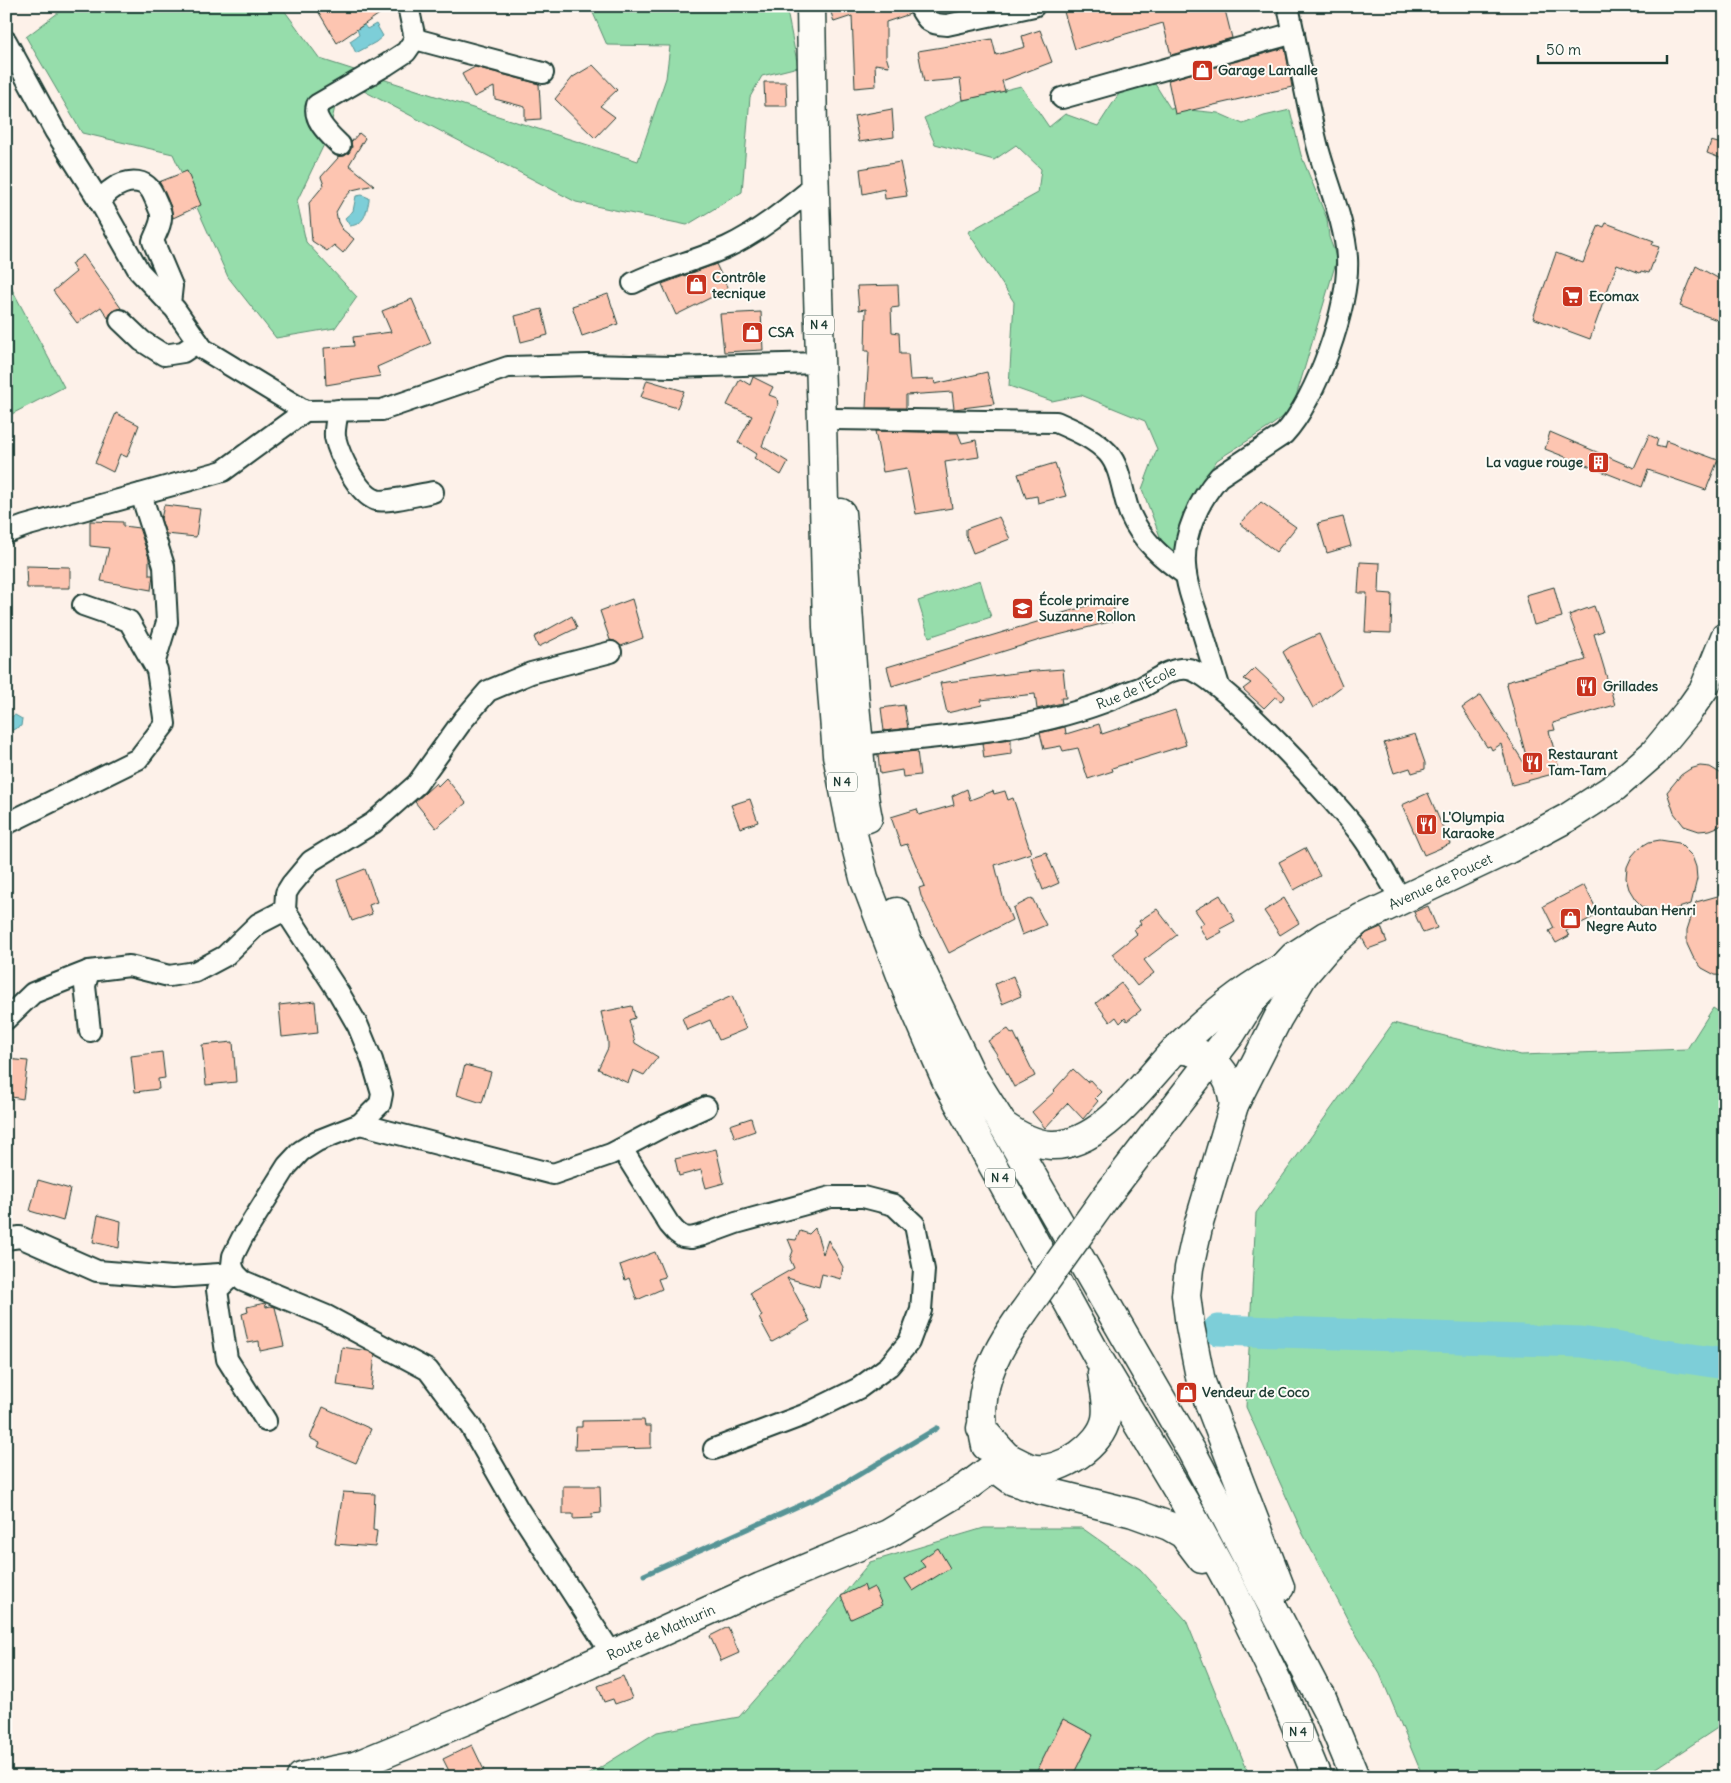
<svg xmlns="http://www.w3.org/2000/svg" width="1731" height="1783" viewBox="0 0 1731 1783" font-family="Delius,sans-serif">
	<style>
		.green { fill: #96ddab; stroke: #5a8d70 }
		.water { fill: #7dced8; stroke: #579496 }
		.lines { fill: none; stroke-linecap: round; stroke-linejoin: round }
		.stream { stroke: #579496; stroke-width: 5 }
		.river { stroke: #7dced8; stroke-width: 31 }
		.building { fill: #fdc5b1; stroke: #1f3d34 }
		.street-casing { stroke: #1f3d34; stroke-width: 24 }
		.secondary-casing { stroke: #1f3d34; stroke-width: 31 }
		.highway-casing { stroke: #1f3d34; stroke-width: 31 }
		.street { stroke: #fdfcf7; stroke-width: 20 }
		.secondary { stroke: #fdfcf7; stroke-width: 28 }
		.highway { stroke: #fdfcf7; stroke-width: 28 }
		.secondary-bridge-casing { stroke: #1f3d34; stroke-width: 31; stroke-linecap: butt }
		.secondary-bridge { stroke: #fdfcf7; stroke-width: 28 }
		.labels { text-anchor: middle; stroke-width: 4; stroke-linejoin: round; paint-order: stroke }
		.shield { fill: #fdfcf7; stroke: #62766e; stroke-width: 1 }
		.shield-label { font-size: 12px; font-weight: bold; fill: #1f3d34 }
		.poi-label { font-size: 14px; font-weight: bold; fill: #1f3d34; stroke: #fdfcf7; text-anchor: start }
		.street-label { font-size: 14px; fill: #1f3d34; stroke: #fdfcf7 }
	</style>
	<rect width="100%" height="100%" fill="#fdf1e9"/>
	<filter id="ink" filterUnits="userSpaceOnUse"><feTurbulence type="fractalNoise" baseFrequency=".02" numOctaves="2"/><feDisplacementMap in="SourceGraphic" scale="10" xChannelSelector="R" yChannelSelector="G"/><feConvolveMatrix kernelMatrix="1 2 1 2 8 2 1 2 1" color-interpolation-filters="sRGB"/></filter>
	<g filter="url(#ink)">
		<g class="green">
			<polygon points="67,6 281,6 320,59 638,161 666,78 670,46 607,45 590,6 786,6 798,67 762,76 750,97 742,192 687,225 576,202 341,79 329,134 297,201 306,242 357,297 335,328 276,338 228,277 173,154 82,133 26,37"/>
			<polygon points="1155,84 1170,108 1218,113 1243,124 1264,116 1290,110 1301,155 1327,219 1329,237 1337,259 1292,410 1268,428 1217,460 1189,503 1178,560 1167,555 1142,489 1157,449 1145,421 1081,395 1052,401 1009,386 1014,302 968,232 1038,193 1041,169 1016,145 994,160 935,144 924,118 960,101 1021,86 1049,127 1065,114 1098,126 1122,89"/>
			<polygon points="6,278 64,387 6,417"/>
			<polygon points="980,580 991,617 929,637 918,601"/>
			<polygon points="1713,1008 1725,1016 1725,1723 1643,1777 1423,1777 1380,1674 1350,1624 1303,1534 1246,1407 1256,1213 1393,1023 1521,1055 1687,1049"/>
			<polygon points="984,1528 1082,1528 1140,1569 1186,1620 1250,1777 585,1777 657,1732 739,1717 782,1668 870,1562"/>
		</g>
		<g class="water">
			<polygon points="376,24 383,36 376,42 356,53 350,41 359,35 357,29 364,25 367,29"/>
			<path d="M362,195L369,198V201C366,213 365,224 350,226L345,218L353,211L356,196Z"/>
			<polygon points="15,715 22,719 21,726 6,733 6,719"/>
		</g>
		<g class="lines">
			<polyline class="stream" points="644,1575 830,1492 937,1428"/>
			<polyline class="river" points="1218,1330 1581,1342 1725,1364"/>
		</g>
		<g class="building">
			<polygon points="315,6 391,6 337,43"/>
			<polygon points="829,6 907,6 910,14 886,22 886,56 889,66 875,64 876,86 855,88 852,16 834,22"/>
			<polygon points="1089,6 1224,6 1232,38 1171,55 1163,23 1075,49 1064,12"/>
			<polygon points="1040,30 1052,62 1002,81 1005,91 963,100 960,79 924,82 918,51 992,39 996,55 1025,47 1022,36"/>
			<polygon points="1285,48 1292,87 1175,114 1168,80"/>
			<polygon points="593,65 617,90 600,106 615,117 595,138 555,99 573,77"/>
			<polygon points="475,67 539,84 541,119 525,120 525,107 495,99 494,87 474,97 462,74"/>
			<polygon points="764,82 786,82 787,106 765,106"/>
			<polygon points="892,109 894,137 859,142 854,116"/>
			<polygon points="359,133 365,138 349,165 374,185 352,190 343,200 336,212 338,222 342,229 354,239 343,253 334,245 327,251 312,241 309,203 324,185 321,177 338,158 337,156 344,156 349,153 352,147 351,142"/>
			<polygon points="1711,141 1725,145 1725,160 1707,153"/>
			<polygon points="900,162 907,196 885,199 884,189 863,194 860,169"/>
			<polygon points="187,171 201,205 173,218 171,207 159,182"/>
			<polygon points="1606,223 1654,241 1652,245 1659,247 1649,273 1641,271 1640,273 1617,264 1590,339 1533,318 1556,253 1583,263 1599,225 1604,227"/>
			<polygon points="83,255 121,308 112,311 108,318 101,307 77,323 53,291 76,272 71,264"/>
			<polygon points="716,264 728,289 676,315 662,284"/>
			<polygon points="1696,266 1725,282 1725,323 1680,306"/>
			<polygon points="898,285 899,307 891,308 892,332 899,333 900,354 908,354 910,380 934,379 935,384 987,372 994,404 954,409 952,392 906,395 906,408 866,408 869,351 865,351 866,309 859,310 857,286"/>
			<polygon points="608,294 618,324 582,336 572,306"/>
			<polygon points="412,299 431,343 377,367 380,376 326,385 324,348 354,346 353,337 391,332 382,311"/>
			<polygon points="542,309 548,335 521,342 515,316"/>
			<polygon points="761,312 763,350 724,352 720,314"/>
			<polygon points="753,377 773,387 769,395 777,398 778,405 762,446 788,462 781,475 754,458 757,454 738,442 752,416 727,405 740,379 750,385"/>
			<polygon points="647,380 684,391 677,408 641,397"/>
			<polygon points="116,413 139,425 127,457 120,454 113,472 95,463"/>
			<polygon points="875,431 958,433 962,443 976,440 979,457 945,462 952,508 916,514 907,468 883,472"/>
			<polygon points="1550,432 1634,468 1649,435 1658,439 1656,446 1664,448 1666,441 1718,460 1706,490 1648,470 1642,487 1545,449"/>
			<polygon points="1055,463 1066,496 1038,503 1037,496 1026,498 1018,474"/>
			<polygon points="1261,502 1296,527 1276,552 1240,524"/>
			<polygon points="164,505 200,509 196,537 166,534 161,519"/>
			<polygon points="999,517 1010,539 973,553 966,535 966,529"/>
			<polygon points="1343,517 1351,546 1327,553 1318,523"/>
			<polygon points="90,521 123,522 123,526 139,528 149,558 149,575 153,575 151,590 101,581 109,548 90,546"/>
			<polygon points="1360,562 1380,563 1379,593 1392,594 1391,633 1365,632 1367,593 1358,593"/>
			<polygon points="26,566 70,567 70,588 27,588"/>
			<polygon points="1554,587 1562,617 1534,625 1526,595"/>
			<polygon points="632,599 643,638 621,646 615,641 610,640 600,611"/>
			<polygon points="1111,599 1117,620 1043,639 892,686 887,667 1037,622 1049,617"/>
			<polygon points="1594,606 1603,631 1594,634 1615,705 1553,723 1555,730 1549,731 1560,772 1512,785 1501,744 1492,750 1490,746 1487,747 1462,708 1481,695 1531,774 1506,682 1586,660 1569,615"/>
			<polygon points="572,616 577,628 538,647 534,637"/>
			<polygon points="1319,634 1342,686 1313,708 1283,652 1290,647"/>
			<polygon points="1255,668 1285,696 1281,701 1275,697 1264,708 1243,689 1251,683 1244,679"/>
			<polygon points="1063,669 1066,698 1061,698 1062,703 1037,709 1035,694 981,700 982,705 947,713 940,683 1023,672"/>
			<polygon points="904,705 908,728 884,731 881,708"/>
			<polygon points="1175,710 1186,745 1112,768 1113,771 1088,779 1078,748 1063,751 1061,746 1044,749 1040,733 1065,727 1066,734 1099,724 1102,734"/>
			<polygon points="1415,734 1425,763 1425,769 1412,773 1410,768 1394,773 1384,743"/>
			<polygon points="1011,739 1011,754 984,758 982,743"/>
			<polygon points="917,751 920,775 903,777 902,770 880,774 878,755"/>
			<polygon points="1700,766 1710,767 1725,776 1725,821 1720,826 1710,830 1699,831 1684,826 1674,813 1667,792 1681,775 1690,769"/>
			<polygon points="446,778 466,803 436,828 415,802 436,783 438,786"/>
			<polygon points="967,789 970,800 993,791 994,794 1005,791 1008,800 1013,798 1031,853 995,865 1003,897 1012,920 949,953 921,896 919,888 925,886 907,844 901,846 891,817 917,809 919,815 954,805 952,796"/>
			<polygon points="1428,793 1450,844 1424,855 1402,805"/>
			<polygon points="750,799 758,822 740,828 731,805"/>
			<polygon points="1660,840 1679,843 1692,856 1696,867 1697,879 1691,904 1666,912 1654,911 1643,907 1635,899 1629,889 1626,878 1627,867 1632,856 1639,848 1649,842"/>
			<polygon points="1305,848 1320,876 1294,890 1279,862"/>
			<polygon points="1046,852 1059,883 1043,890 1031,857"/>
			<polygon points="365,869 377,902 369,905 372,914 352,921 337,880"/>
			<polygon points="1584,885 1599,914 1566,931 1569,936 1556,943 1549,931 1554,928 1543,906"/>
			<polygon points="1725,894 1725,976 1715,975 1702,968 1693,957 1687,944 1687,930 1696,902"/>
			<polygon points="1220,895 1235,921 1220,929 1222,932 1207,940 1199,926 1204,923 1195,910"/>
			<polygon points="1032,898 1046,925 1022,935 1013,908"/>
			<polygon points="1284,898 1299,923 1280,935 1264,911"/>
			<polygon points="1428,906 1437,928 1423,933 1414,912"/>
			<polygon points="1157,909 1177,935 1144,960 1154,973 1137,986 1112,954 1137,934 1134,929 1141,924 1139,921"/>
			<polygon points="1381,927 1387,942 1368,949 1362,938 1367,933"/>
			<polygon points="1013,976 1021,996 1002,1004 995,984"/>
			<polygon points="1121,983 1141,1010 1127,1021 1125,1018 1120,1023 1116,1017 1110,1022 1096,1003"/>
			<polygon points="732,996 746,1029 719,1040 710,1020 687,1030 682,1018"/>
			<polygon points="315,1001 318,1033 282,1037 279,1005"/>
			<polygon points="632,1006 635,1018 629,1020 635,1043 658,1057 644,1075 633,1070 628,1083 598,1069 608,1048 608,1041 601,1012"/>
			<polygon points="1008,1029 1012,1034 1014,1033 1035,1076 1014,1087 996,1053 988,1041"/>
			<polygon points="233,1042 236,1082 206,1085 202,1045"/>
			<polygon points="162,1052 165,1078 158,1079 159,1089 135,1092 131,1056"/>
			<polygon points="6,1059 28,1061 23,1099 6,1096"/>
			<polygon points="465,1065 491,1072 482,1103 457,1095"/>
			<polygon points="1073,1069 1087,1082 1090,1080 1101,1092 1095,1098 1098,1101 1083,1119 1068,1103 1045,1128 1032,1112 1055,1091 1054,1090"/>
			<polygon points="751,1118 755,1131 735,1138 730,1125"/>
			<polygon points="716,1149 724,1183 706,1188 701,1170 679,1176 675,1159"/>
			<polygon points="38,1180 70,1189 63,1221 30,1211"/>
			<polygon points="98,1215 121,1221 119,1248 93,1242"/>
			<polygon points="815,1228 823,1254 828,1240 843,1267 841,1279 822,1274 819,1287 787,1278 810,1321 772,1342 759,1318 762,1316 750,1293 794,1268 790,1259 793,1251 788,1239 796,1240 800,1231 809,1234"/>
			<polygon points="655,1252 665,1277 658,1279 662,1289 637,1300 629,1278 625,1280 620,1265"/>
			<polygon points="265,1303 266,1307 271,1306 275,1307 284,1346 260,1351 259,1341 248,1343 242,1314 248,1312 247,1307"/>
			<polygon points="342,1347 368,1351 375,1355 371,1390 337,1385"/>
			<polygon points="323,1407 371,1429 356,1463 318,1447 320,1443 310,1438"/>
			<polygon points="644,1420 645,1426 651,1426 651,1448 575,1450 576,1427 582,1427 582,1421"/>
			<polygon points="563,1486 600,1486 601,1513 592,1514 592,1518 573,1519 573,1514 563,1514"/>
			<polygon points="343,1492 375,1494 373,1530 377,1531 375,1547 335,1544"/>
			<polygon points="938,1548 950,1568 913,1591 905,1579 925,1567 920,1560"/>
			<polygon points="864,1585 866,1591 874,1587 882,1605 851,1619 841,1596"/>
			<polygon points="728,1627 739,1653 721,1661 710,1636"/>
			<polygon points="623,1676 632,1698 615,1704 613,1699 604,1702 598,1686"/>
			<polygon points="1063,1719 1093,1735 1072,1777 1034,1777"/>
			<polygon points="472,1745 484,1770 472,1777 452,1777 443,1759"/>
		</g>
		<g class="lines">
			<defs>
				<g id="street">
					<path d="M919,6C927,21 929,24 947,25L1034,6"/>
					<polyline points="415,39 543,73"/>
					<polyline points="6,41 55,131 100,202"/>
					<polyline points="1062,98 1294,33"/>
					<path d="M340,145C331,136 312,120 317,105L386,65L406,52L415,39L408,6"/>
					<path d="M633,283C663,268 696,261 727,247C759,232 788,208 815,186"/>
					<path d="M170,304L172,286L153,241C156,233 162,223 161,215C161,211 158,207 157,203C155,199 153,193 150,189C136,172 108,187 100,202L139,271L170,304L175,309L203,349L305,411"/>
					<polyline points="120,320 142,341 164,355 183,352 198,342"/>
					<path d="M338,410C337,418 334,429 335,437C339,455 358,494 376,500C384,503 422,494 433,492"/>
					<path d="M832,419L1056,422C1074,430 1094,438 1108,453C1122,469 1122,495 1130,514C1142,541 1163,559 1186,575"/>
					<polyline points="141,494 164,566 167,622 154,664"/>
					<polyline points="6,533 25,526 223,471 305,411 382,410 508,367 588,365 672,367 820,363"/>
					<polyline points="611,652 531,673 488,691 463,720 417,784 373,823 311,861 291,885 286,893 285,910 339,993 358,1026 372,1060 382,1094 380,1104 360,1124 317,1141 301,1151 287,1166 242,1238 233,1256 232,1265 235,1273 243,1281 327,1316 428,1370 471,1427 518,1509 612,1654"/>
					<path d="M1219,686C1212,663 1205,640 1198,617C1192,600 1186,583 1185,565C1183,534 1199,500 1219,477L1284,434C1316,400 1350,306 1347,258C1345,221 1326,180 1317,144C1306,99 1298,52 1288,6"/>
					<path id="s1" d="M859,745C945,736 1034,731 1115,698C1123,694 1131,691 1140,688C1155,681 1170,667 1188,669C1219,673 1343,809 1364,839C1378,859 1389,880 1402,901"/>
					<polyline points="6,824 138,759 165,724 157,670 129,621 83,605"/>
					<polyline points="89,971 85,986 90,1031"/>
					<polyline points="6,1019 33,993 89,971 129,966 169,976 195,972 225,956 258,924 285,910"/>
					<polyline points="360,1124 553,1174 611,1154 664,1126 706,1107"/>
					<polyline points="622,1149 669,1224 676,1232 683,1237 691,1238 703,1235 736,1223 831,1197 863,1197 894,1205 915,1225 924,1270 921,1310 909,1342 889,1366 859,1388 804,1415 714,1449"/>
					<polyline points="6,1239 20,1237 97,1271 173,1277 235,1273"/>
					<polyline points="235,1273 217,1290 227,1359 266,1421"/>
				</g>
				<g id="secondary">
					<path id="s2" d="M1105,1198L1231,1034L1253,999L1294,956L1325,936L1507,850L1567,818L1615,787L1654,753L1687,713L1704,689L1725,637"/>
					<path d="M986,1446C973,1393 993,1354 1023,1313"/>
					<path id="s3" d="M301,1777L355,1766L471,1718L761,1587L888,1534L968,1486L1007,1457L981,1428"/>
				</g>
				<g id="highway">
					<polyline points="811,6 813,133 822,421 827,627 837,755 853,835 864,878 907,991 946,1080 1100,1361 1184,1501 1234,1593 1280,1687 1317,1777"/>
					<path d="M841,513C848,587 850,661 858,735C860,763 862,791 868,818"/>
					<polyline points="897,912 906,938 971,1074 1003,1125 1192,1452 1327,1711"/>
					<path d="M1176,1049C1211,1051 1230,1070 1234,1105"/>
					<path d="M1003,1125C1017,1135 1033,1144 1051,1145C1102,1147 1145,1080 1177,1048C1209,1017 1243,988 1282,968"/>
					<path d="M1007,1457C1015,1460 1026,1468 1035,1469C1062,1472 1101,1445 1106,1419C1109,1404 1104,1388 1102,1373"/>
					<polyline points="994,1467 1013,1481 1040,1490 1133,1513 1169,1526 1183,1534 1202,1559"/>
					<polyline points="1280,1587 1201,1382 1190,1326 1186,1295 1189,1268 1199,1223 1234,1105 1278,1018 1303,976 1326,949 1361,918"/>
					<polyline points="1321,1695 1355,1777"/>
				</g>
			</defs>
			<use href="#street" class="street-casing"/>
			<use href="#secondary" class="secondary-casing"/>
			<use href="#highway" class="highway-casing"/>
			<use href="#street" class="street"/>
			<use href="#secondary" class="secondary"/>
			<use href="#highway" class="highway"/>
			<defs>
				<polyline id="secondary-bridge" points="1023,1313 1105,1198"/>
			</defs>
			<use href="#secondary-bridge" class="secondary-bridge-casing"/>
			<use href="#secondary-bridge" class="secondary-bridge"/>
		</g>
	</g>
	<defs>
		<symbol id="shop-square" viewBox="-11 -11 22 22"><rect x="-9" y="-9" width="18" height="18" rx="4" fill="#c8321e" stroke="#fdfcf7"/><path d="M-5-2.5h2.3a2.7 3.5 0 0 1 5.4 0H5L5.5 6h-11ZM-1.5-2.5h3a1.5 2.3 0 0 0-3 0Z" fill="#fff"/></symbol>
		<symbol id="supermarket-square" viewBox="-11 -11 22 22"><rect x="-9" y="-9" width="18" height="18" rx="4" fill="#c8321e" stroke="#fdfcf7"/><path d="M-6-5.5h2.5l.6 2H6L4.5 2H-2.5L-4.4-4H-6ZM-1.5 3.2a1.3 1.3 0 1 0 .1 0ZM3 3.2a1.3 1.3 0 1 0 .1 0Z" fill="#fff"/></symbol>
		<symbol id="building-square" viewBox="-11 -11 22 22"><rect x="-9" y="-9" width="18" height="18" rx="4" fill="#c8321e" stroke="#fdfcf7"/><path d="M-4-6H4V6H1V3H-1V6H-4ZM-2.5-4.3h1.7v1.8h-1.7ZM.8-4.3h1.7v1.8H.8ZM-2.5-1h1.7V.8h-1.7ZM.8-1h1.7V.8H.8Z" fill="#fff"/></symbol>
		<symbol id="school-square" viewBox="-11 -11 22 22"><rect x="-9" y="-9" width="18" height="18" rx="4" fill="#c8321e" stroke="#fdfcf7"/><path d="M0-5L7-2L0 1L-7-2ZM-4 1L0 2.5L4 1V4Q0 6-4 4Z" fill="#fff"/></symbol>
		<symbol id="restaurant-square" viewBox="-11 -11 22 22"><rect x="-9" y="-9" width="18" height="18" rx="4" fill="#c8321e" stroke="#fdfcf7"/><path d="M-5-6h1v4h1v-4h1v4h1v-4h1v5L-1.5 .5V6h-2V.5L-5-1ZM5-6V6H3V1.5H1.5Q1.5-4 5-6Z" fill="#fff"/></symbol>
	</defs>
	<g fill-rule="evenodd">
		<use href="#shop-square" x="1190" y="58" width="25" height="25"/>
		<use href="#shop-square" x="684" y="272" width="25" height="25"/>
		<use href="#supermarket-square" x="1560" y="284" width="25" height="25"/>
		<use href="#shop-square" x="740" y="320" width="25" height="25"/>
		<use href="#building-square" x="1586" y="450" width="25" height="25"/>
		<use href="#school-square" x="1010" y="596" width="25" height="25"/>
		<use href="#restaurant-square" x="1574" y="674" width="25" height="25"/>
		<use href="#restaurant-square" x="1520" y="750" width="25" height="25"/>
		<use href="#restaurant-square" x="1414" y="812" width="25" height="25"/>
		<use href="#shop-square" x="1558" y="906" width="25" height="25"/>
		<use href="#shop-square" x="1174" y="1380" width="25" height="25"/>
	</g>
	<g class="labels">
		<g class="shield">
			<rect x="804" y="315.5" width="30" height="19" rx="4"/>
			<rect x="827" y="772.5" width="30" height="19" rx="4"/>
			<rect x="985" y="1168.5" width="30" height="19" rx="4"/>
			<rect x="1283" y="1722.5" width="30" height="19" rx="4"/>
		</g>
		<g class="shield-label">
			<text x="819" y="329">N 4</text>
			<text x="842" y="786">N 4</text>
			<text x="1000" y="1182">N 4</text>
			<text x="1298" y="1736">N 4</text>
		</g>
		<g class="poi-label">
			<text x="1218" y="75">Garage Lamalle</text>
			<text x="712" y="282">Contrôle<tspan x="712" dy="16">tecnique</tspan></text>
			<text x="1589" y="301">Ecomax</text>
			<text x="768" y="337">CSA</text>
			<text x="1583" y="467" text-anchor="end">La vague rouge</text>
			<text x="1039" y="605">École primaire<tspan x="1039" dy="16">Suzanne Rollon</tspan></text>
			<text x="1603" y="691">Grillades</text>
			<text x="1548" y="759">Restaurant<tspan x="1548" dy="16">Tam-Tam</tspan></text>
			<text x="1442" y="822">L'Olympia<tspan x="1442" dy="16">Karaoke</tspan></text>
			<text x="1586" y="915">Montauban Henri<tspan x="1586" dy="16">Negre Auto</tspan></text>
			<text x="1202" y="1397">Vendeur de Coco</text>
		</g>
		<g class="street-label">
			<text dy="5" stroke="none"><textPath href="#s1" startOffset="285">Rue de l'École</textPath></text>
			<text dy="5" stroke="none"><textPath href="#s2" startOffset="472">Avenue de Poucet</textPath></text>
			<text dy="5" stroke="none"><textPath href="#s3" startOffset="389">Route de Mathurin</textPath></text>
		</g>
	</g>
	<rect width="1731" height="1783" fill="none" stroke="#fdfcf7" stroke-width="25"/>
	<rect x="12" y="12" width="1706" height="1758" fill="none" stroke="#1f3d34" stroke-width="2" filter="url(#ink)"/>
	<path d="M1538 55v8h129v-8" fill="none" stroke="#1f3d34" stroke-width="2.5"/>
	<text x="1546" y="55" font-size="15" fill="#1f3d34" stroke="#fdfcf7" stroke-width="4" paint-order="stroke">50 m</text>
</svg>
